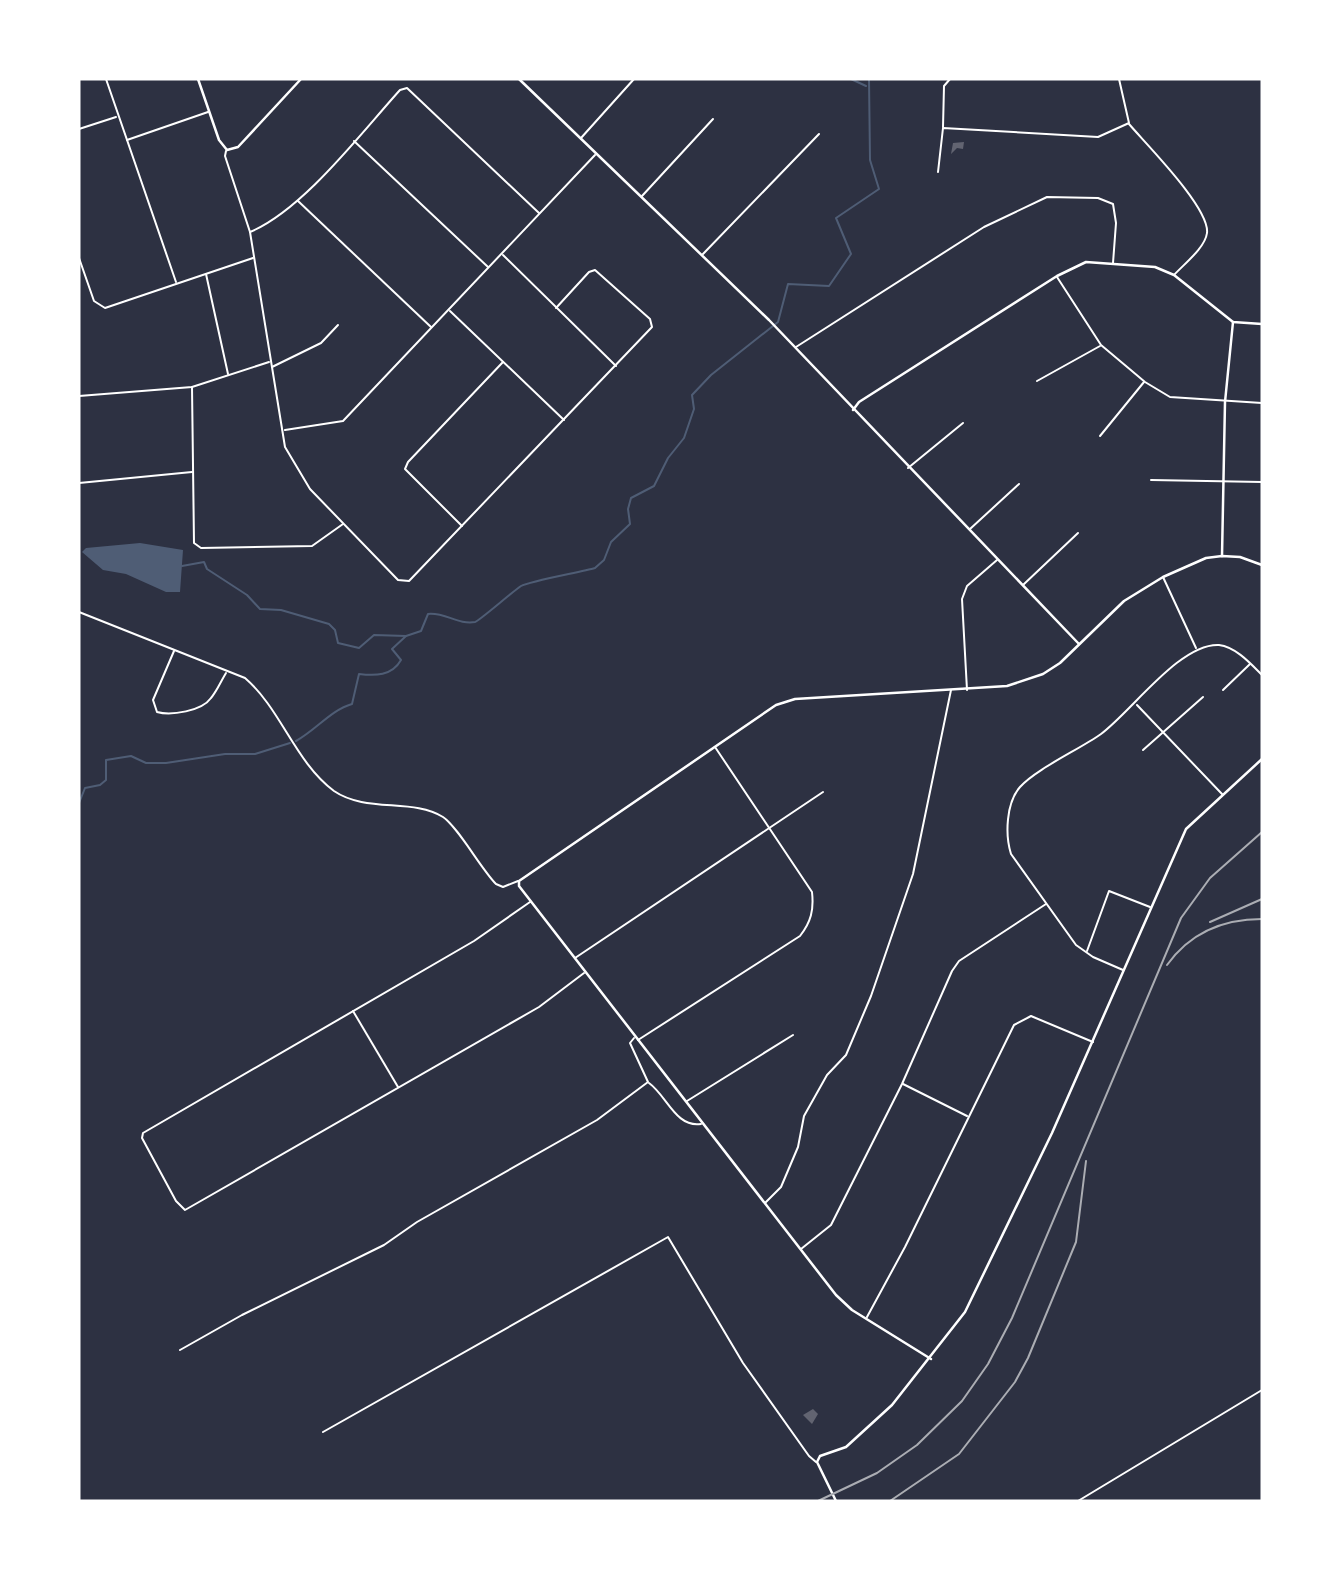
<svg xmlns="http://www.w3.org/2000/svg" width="1341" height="1580" viewBox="0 0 1341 1580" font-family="'Roboto Condensed',sans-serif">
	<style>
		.water { fill: #4f5d75 }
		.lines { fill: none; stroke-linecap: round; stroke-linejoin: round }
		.stream { stroke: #4f5d75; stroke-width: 2 }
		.building { fill: #626471 }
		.minor { stroke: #fff; stroke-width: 2 }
		.tertiary { stroke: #fff; stroke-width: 2.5 }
		.rail { stroke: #abadb3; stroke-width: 2 }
	</style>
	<rect width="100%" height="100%" fill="#2d3142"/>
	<polygon class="water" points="140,543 183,550 180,592 166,592 126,574 103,570 82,552 86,548"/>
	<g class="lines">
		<g class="stream">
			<polyline points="851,79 866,86"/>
			<polyline points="182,566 204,562 207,569 247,595 260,609 281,610 329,624 335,630 338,643 359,648 374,635 406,636"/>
			<path d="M296,741C316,730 331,710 352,704L359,674C375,676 392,676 401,660L392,649L406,636L421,631L428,614C445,612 458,625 475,622C479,621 512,592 521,586C530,581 581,572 595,568L604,560L611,542L630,524L628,509L631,498L654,486L668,458L684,438L694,409L692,395L711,375L778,322L788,284L829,286L851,254L836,218L879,189L870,160L869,79"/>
			<polyline points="79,803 85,788 100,785 106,780 106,760 131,756 146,763 166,763 225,754 255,754 290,743"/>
		</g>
	</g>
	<g class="building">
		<polygon points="964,142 963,149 957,148 951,154 953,143"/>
		<polygon points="813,1409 818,1414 812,1424 803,1415"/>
	</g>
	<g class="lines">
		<g class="minor">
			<polyline points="106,79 176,282"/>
			<path d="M1129,124C1146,144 1210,208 1207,233C1205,248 1184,264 1174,275"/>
			<polyline points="943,127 944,86 950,79"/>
			<polyline points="79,129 116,117"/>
			<polyline points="581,138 634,79"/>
			<polyline points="127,140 208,112"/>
			<polyline points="354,141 488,267"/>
			<polyline points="226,151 225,156 250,232 285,447 310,489 398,580 409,581 652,327 650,319 595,270 589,272 556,308"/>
			<polyline points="938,172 943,128 1098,137 1129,123 1119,79"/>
			<polyline points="642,196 713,119"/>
			<polyline points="298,201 431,327"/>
			<path d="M250,232C303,210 361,133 400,90L407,88L539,213"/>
			<polyline points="703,254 819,134"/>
			<polyline points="503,255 616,366"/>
			<polyline points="79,258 94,301 105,308 253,258"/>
			<polyline points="206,274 228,374"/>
			<polyline points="1057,277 1101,345 1145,382 1170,397 1262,403"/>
			<polyline points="450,311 564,420"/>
			<polyline points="796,347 984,227 1047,197 1098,198 1113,204 1116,223 1113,263"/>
			<polyline points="272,367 321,343 338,325"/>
			<polyline points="1037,381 1100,346"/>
			<polyline points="192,387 194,543 201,548 312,546 343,524"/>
			<polyline points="79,396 192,387 269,362"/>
			<polyline points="285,430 343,421 595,155"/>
			<polyline points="1100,436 1144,382"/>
			<polyline points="908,468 963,423"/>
			<polyline points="1151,480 1262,482"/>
			<polyline points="79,483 192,472"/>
			<polyline points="462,526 405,469 408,462 503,362"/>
			<polyline points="970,529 1019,484"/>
			<polyline points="1163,577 1196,648"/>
			<polyline points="1023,585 1078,533"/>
			<path d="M79,612L245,678C281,709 295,762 334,791C366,813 413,798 443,817C458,827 481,869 496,884L503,887L518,881"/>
			<path d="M174,651L153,700L157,712C171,716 202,711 211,698C217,691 221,681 226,673"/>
			<polyline points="967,690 962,599 967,586 997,560"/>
			<polyline points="1223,690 1250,664"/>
			<polyline points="1137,705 1222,794"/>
			<polyline points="1143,750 1203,697"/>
			<polyline points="530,902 474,941 143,1133 142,1138 176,1201 185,1210 539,1007 584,973"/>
			<polyline points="1087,951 1109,891 1150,907"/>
			<polyline points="575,958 823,792"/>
			<path d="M1123,970L1093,957L1076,945L1011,854C1005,835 1006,803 1020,787C1036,769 1080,749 1101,734C1132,711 1180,643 1219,645C1236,647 1251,664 1262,675"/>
			<polyline points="353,1011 398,1087"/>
			<path d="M638,1040L800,936C811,922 814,910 812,892L715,747"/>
			<path d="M649,1083C667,1096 676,1128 701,1124"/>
			<polyline points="903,1084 967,1116"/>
			<polyline points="687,1101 793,1035"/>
			<polyline points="765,1203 781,1187 798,1147 804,1116 827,1075 846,1055 871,996 913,874 951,690"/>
			<polyline points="801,1249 831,1225 902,1084 952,971 959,961 1046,904"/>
			<polyline points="867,1317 905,1247 1014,1025 1031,1016 1093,1042"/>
			<polyline points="180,1350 242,1315 384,1245 417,1222 597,1120 648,1082 630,1043 634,1038"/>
			<polyline points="323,1432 668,1237 743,1363 809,1456 816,1462"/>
			<polyline points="1078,1501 1262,1390"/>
		</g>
		<g class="tertiary">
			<polyline points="198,79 219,140 227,150 238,147 301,79"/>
			<polyline points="519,79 769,320 1079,644"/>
			<polyline points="853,410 859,402 1057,276 1086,262 1155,267 1174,275 1233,322 1262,324"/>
			<polyline points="1222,556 1225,402 1233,322"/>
			<polyline points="931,1359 852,1310 836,1295 519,886 519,881 776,705 795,699 1007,686 1043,674 1060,663 1124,601 1163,577 1206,558 1222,556 1240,557 1262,565"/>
			<polyline points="836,1501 817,1462 820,1456 846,1447 892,1405 965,1312 1052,1133 1186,829 1262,759"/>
		</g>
		<g class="rail">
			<polyline points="1210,922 1262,899"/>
			<path d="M1167,965C1190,933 1224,919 1262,919"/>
			<polyline points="818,1501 877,1473 917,1445 962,1401 988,1364 1012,1318 1181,918 1210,878 1262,832"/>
			<polyline points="890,1501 959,1454 1015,1382 1028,1358 1076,1242 1086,1161"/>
		</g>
	</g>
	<rect width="1341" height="1580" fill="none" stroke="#ffffff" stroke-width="161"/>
</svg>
